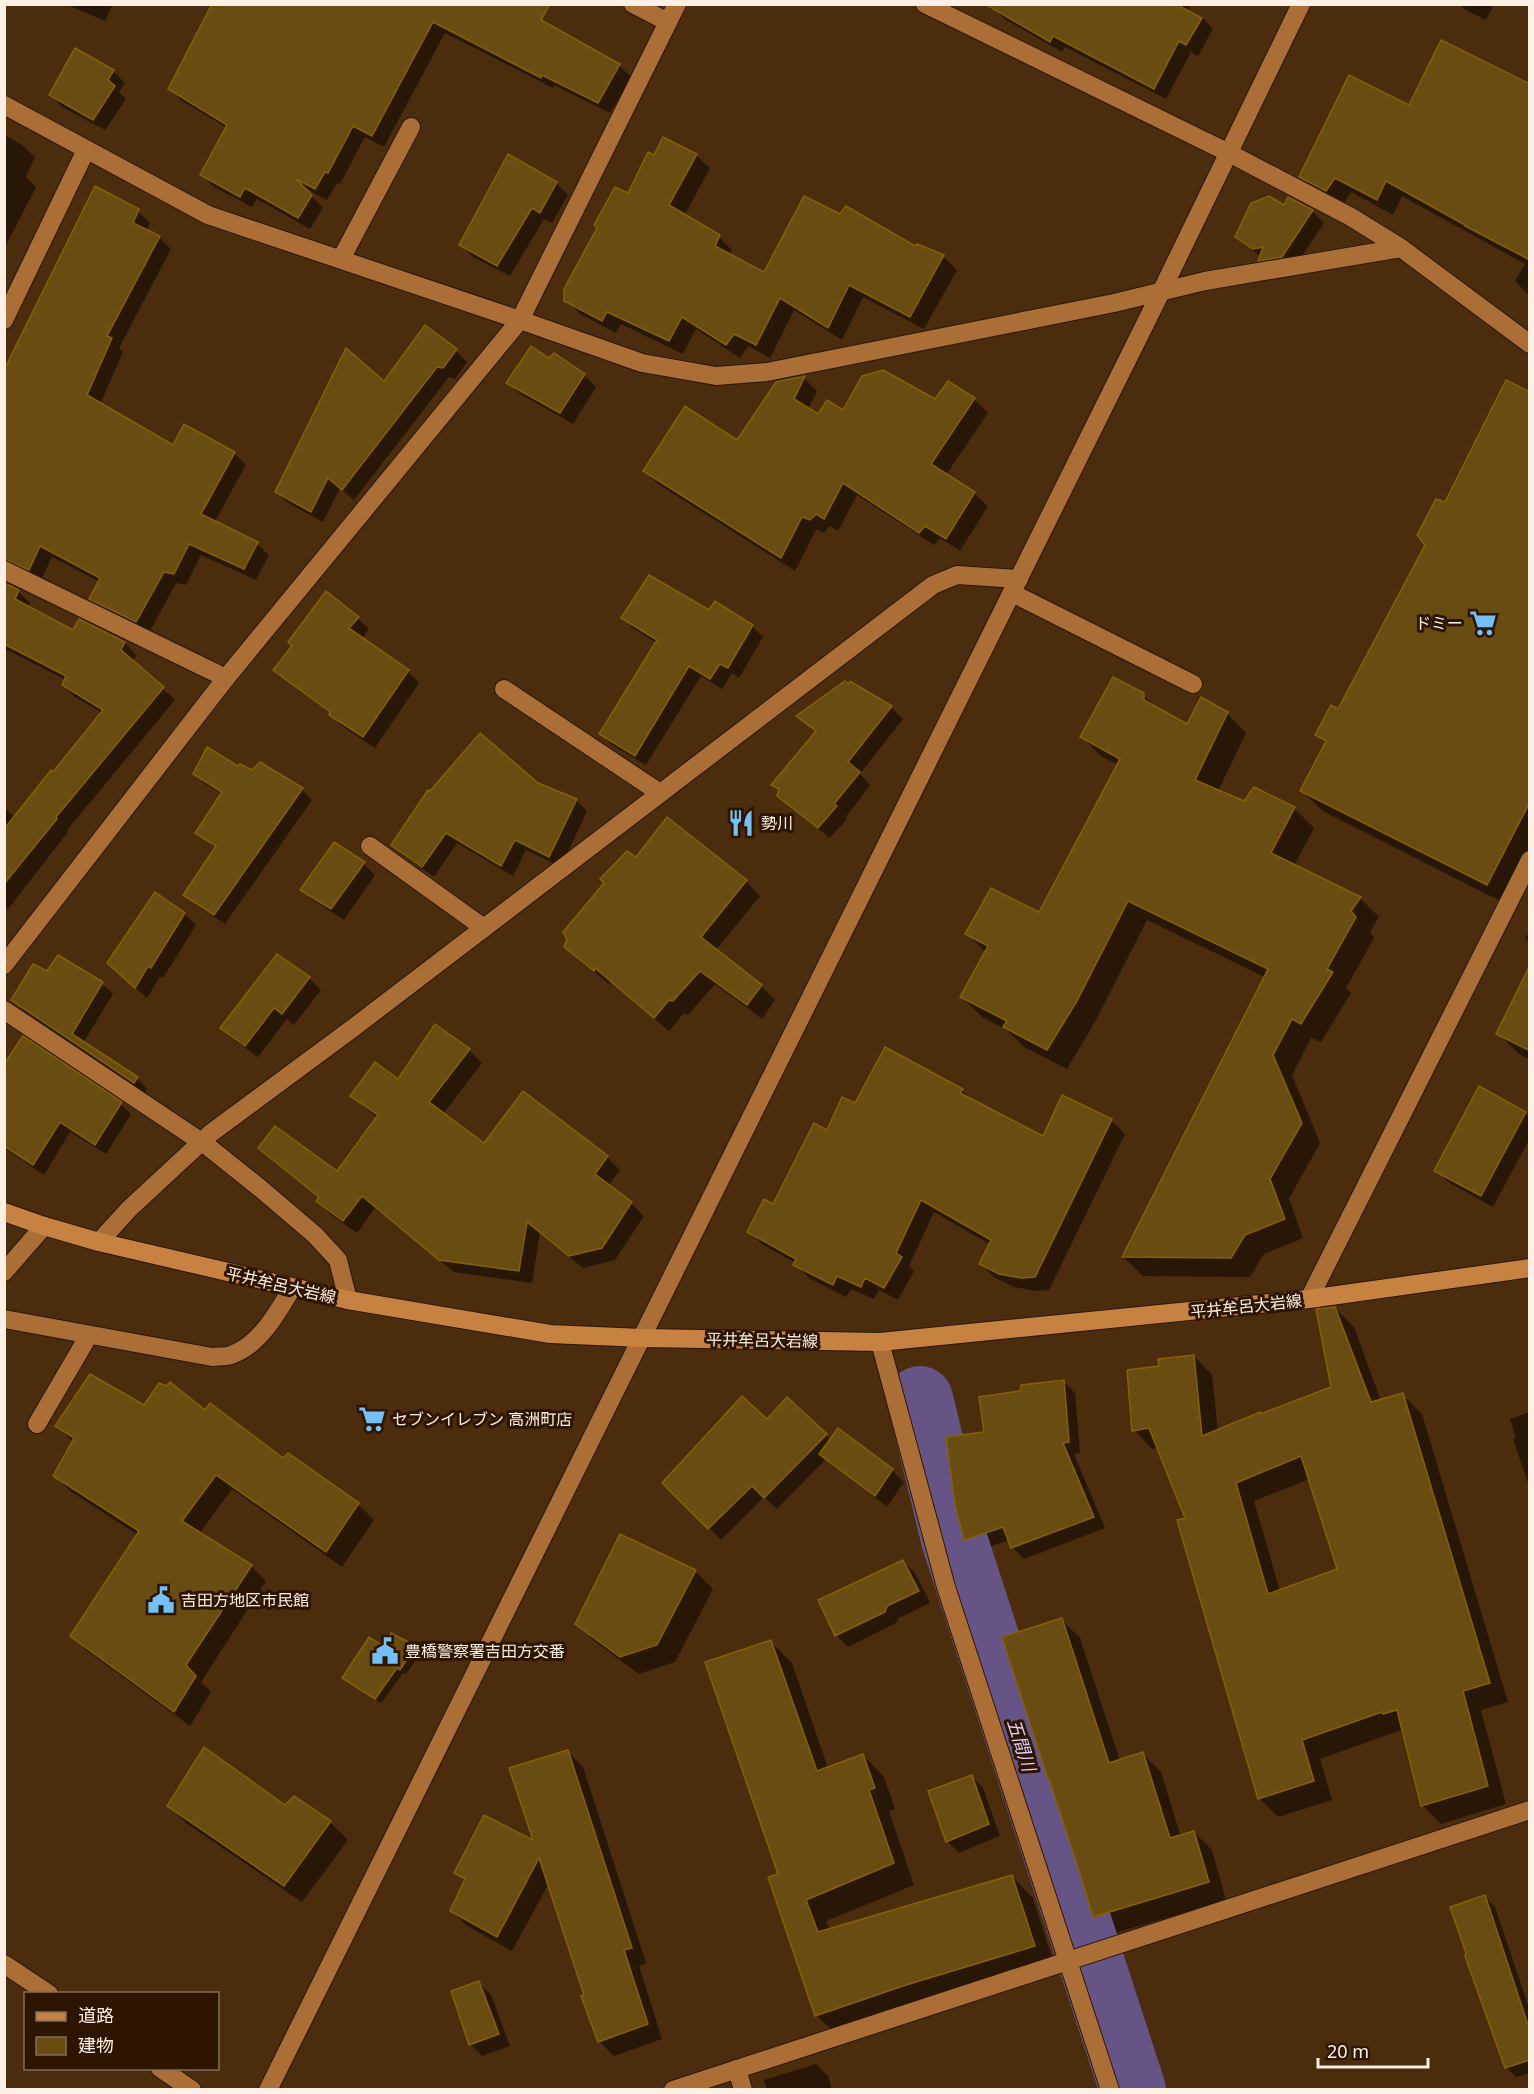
<svg xmlns="http://www.w3.org/2000/svg" width="1534" height="2094" viewBox="0 0 1534 2094" font-family="'Noto Sans','Noto Sans JP',sans-serif">
	<style>
		.shadow { fill: #0007; fill-rule: evenodd }
		.lines { fill: none; stroke-linecap: round; stroke-linejoin: round }
		.river { stroke: #675486; stroke-width: 66 }
		.building { fill: #684c11; stroke: #866004; stroke-width: 1.5; fill-rule: evenodd }
		.minor-casing { stroke: #2a1705; stroke-width: 20 }
		.major-casing { stroke: #2a1705; stroke-width: 20 }
		.minor { stroke: #aa6e36; stroke-width: 18 }
		.major { stroke: #c78242; stroke-width: 18 }
		.labels { text-anchor: middle; stroke-width: 6; stroke-linejoin: round; paint-order: stroke }
		.poi-label { font-size: 16px; fill: #fef0e5; stroke: #2d1500; text-anchor: start }
		.street-label { font-size: 16px; fill: #fef0e5; stroke: #2d1500 }
		.water-label { font-size: 18px; font-style: italic; fill: #ddccfc; stroke: #2d1500 }
	</style>
	<rect width="100%" height="100%" fill="#4b2c0d"/>
	<g class="shadow">
		<polygon points="65,4 113,4 105,21"/>
		<polygon points="214,4 560,31 619,65 631,77 610,113 554,85 553,88 445,33 384,147 365,137 340,184 337,183 327,200 303,187 323,208 310,229 257,199 252,207 214,187 202,175 227,128 182,101 170,89"/>
		<polygon points="997,4 1190,4 1188,10 1202,17 1213,29 1198,56 1191,52 1166,99 1065,47 1062,52 1006,20 994,9"/>
		<polygon points="1460,4 1494,4 1486,20 1465,10"/>
		<polygon points="113,71 125,83 119,92 126,99 105,130 62,107 51,95"/>
		<polygon points="1530,86 1530,296 1515,281 1525,264 1402,196 1393,215 1351,192 1342,206 1316,192 1300,176 1410,107"/>
		<polygon points="4,135 22,145 35,157 26,177 36,187 4,249"/>
		<polygon points="696,155 710,168 684,216 719,237 732,250 730,255 764,274 840,216 915,248 943,256 957,270 924,329 863,297 842,340 794,310 770,358 748,346 740,358 696,329 683,354 621,324 616,333 580,314 566,300 628,195 655,157"/>
		<polygon points="556,183 568,195 552,223 544,219 510,276 473,257 461,245"/>
		<polygon points="95,189 138,211 150,223 146,231 159,237 171,249 119,348 123,352 100,404 173,447 234,453 246,465 214,523 257,544 269,555 256,580 201,555 186,585 176,583 149,633 103,611 91,599 100,582 52,557 41,580 9,573 4,582 4,429"/>
		<polygon points="1285,207 1312,211 1324,223 1294,268 1271,272 1260,260 1261,257 1236,236"/>
		<polygon points="425,327 456,351 467,362 455,379 449,377 354,500 340,488 323,522 288,503 276,492 384,383"/>
		<polygon points="549,360 584,375 596,387 573,424 520,394 508,382"/>
		<polygon points="804,378 817,391 808,409 819,416 936,401 948,383 974,399 988,413 946,475 974,493 988,506 960,551 940,538 934,545 857,495 838,531 830,526 824,533 816,529 795,571 658,484 645,471 737,442"/>
		<polygon points="1530,394 1530,863 1508,905 1323,811 1302,791 1326,744 1317,735 1339,711 1427,545 1446,504"/>
		<polygon points="4,583 18,591 30,603 28,608 73,632 125,643 136,655 133,661 175,700 67,830 68,832 8,909 4,907 4,811 6,809 15,818 102,713 75,697 63,685 66,680 7,650 4,654"/>
		<polygon points="709,612 752,626 763,637 739,678 732,673 722,689 701,676 646,765 612,745 601,734 657,643 634,629 623,618"/>
		<polygon points="358,618 369,629 362,639 408,671 419,683 375,748 342,726 331,714 287,681 275,669"/>
		<polygon points="1143,695 1159,710 1188,726 1227,713 1246,733 1218,791 1245,802 1294,808 1314,828 1294,866 1360,898 1379,917 1370,932 1374,938 1346,988 1351,993 1321,1042 1311,1038 1292,1075 1320,1143 1289,1199 1303,1238 1264,1254 1250,1277 1143,1276 1123,1257 1265,977 1147,920 1096,1020 1067,1069 1024,1047 1007,1030 982,1017 962,997 986,953 967,933 1039,914 1118,765 1101,756 1082,737"/>
		<polygon points="891,707 903,719 860,774 870,785 846,817 847,819 830,838 790,807 778,795 780,791 773,785 817,733 799,716"/>
		<polygon points="239,768 302,790 312,800 225,924 196,905 185,895 217,849 197,833 222,794 205,784 195,773"/>
		<polygon points="538,785 576,800 587,811 561,867 526,850 513,876 457,843 434,877 404,856 393,845"/>
		<polygon points="667,819 746,881 760,896 715,951 761,986 775,1000 762,1019 715,984 688,1015 684,1013 669,1031 610,981 609,984 580,961 566,947"/>
		<polygon points="364,864 375,875 344,920 314,901 302,890"/>
		<polygon points="156,894 185,914 196,925 163,978 160,976 147,998 120,974"/>
		<polygon points="1530,931 1530,942 1525,938"/>
		<polygon points="277,956 309,978 321,990 294,1025 287,1019 258,1057 234,1040 222,1028"/>
		<polygon points="58,957 102,984 113,994 83,1043 137,1078 147,1089 145,1093 23,1010 13,1000 47,973"/>
		<polygon points="1530,968 1530,1060 1519,1054 1498,1033"/>
		<polygon points="436,1026 469,1050 482,1063 443,1114 484,1145 607,1157 620,1170 608,1186 631,1203 644,1216 615,1260 583,1268 540,1233 532,1283 454,1272 375,1208 357,1233 330,1214 318,1201 320,1198 273,1161 260,1148 337,1173 378,1118 365,1108 352,1096 398,1081"/>
		<polygon points="24,1038 121,1104 131,1114 106,1154 70,1132 44,1175 4,1148 4,1094"/>
		<polygon points="962,1090 974,1102 1043,1138 1063,1097 1111,1120 1125,1134 1049,1290 1036,1291 1014,1287 994,1277 981,1264 991,1245 934,1212 909,1266 914,1271 898,1300 879,1290 874,1299 851,1289 846,1297 809,1278 796,1263 763,1245 749,1231 774,1206 827,1132 856,1105"/>
		<polygon points="1525,1113 1530,1117 1530,1138 1493,1207 1448,1182 1436,1170 1519,1114"/>
		<path d="M1335,1308L1354,1327L1381,1401L1403,1395L1422,1414L1508,1702L1481,1710L1506,1804L1441,1824L1422,1805L1401,1730L1320,1759L1332,1800L1278,1817L1259,1798L1187,1519L1158,1448L1152,1449L1134,1430L1160,1367L1194,1356L1212,1375L1218,1431L1333,1388ZM1310,1479L1339,1570L1280,1591L1254,1501Z"/>
		<polygon points="1064,1382 1075,1393 1080,1453 1074,1454 1105,1528 1024,1559 1012,1547 1009,1540 977,1551 965,1539 986,1434 1022,1392"/>
		<polygon points="788,1400 831,1440 892,1470 904,1482 887,1507 826,1459 777,1509 764,1497 721,1540 664,1483 768,1421"/>
		<polygon points="144,1407 206,1413 283,1460 288,1455 358,1504 374,1520 342,1567 232,1489 199,1534 251,1566 266,1581 201,1682 211,1692 190,1726 87,1651 72,1635 138,1535 70,1491 55,1476 73,1442 57,1426"/>
		<polygon points="1530,1412 1530,1489 1513,1439 1516,1438 1510,1419"/>
		<polygon points="903,1561 915,1573 930,1603 899,1618 896,1623 848,1647 836,1635"/>
		<polygon points="695,1571 713,1589 675,1662 639,1674 594,1641 577,1623"/>
		<polygon points="1062,1620 1080,1638 1120,1761 1143,1754 1161,1772 1181,1837 1194,1832 1212,1850 1226,1900 1112,1934 1094,1916"/>
		<polygon points="392,1635 415,1647 421,1653 406,1674 403,1673 381,1703 344,1677 383,1648"/>
		<polygon points="771,1642 792,1663 828,1768 863,1755 884,1777 895,1809 889,1811 914,1885 826,1921 830,1930 1012,1876 1033,1898 1055,1967 838,2036 816,2015 780,1874"/>
		<polygon points="568,1752 583,1767 646,1963 639,1966 662,2039 614,2056 599,2041 586,1996 549,1883 512,1951 467,1926 452,1911 466,1882 456,1873 536,1843"/>
		<polygon points="971,1776 983,1788 1000,1836 959,1853 947,1841"/>
		<polygon points="294,1798 330,1822 348,1840 302,1902 187,1824 169,1806 286,1807"/>
		<polygon points="1485,1897 1495,1907 1530,2011 1530,2073 1516,2077 1506,2067"/>
		<polygon points="479,1983 491,1995 510,2046 482,2056 470,2044"/>
		<polygon points="816,2064 828,2076 832,2090 767,2090 764,2080"/>
	</g>
	<g class="lines">
		<polyline class="river" points="920,1399 954,1539 1133,2090"/>
	</g>
	<g class="building">
		<polygon points="212,4 550,4 541,20 620,64 598,103 542,75 541,78 433,22 372,136 353,126 328,173 325,172 315,189 296,179 312,195 298,218 245,188 240,197 200,175 227,125 168,89"/>
		<polygon points="985,4 1176,4 1202,18 1186,45 1179,41 1154,89 1053,36 1050,42"/>
		<polygon points="1441,40 1530,84 1530,260 1465,226 1465,225 1386,181 1377,200 1335,178 1326,191 1299,177 1349,75 1409,105"/>
		<polygon points="75,48 114,70 108,80 115,86 93,120 49,95"/>
		<polygon points="663,137 697,154 669,205 720,235 715,246 764,272 804,196 840,214 846,206 915,246 917,244 944,255 910,317 849,285 828,328 780,298 756,345 734,334 726,345 682,317 669,341 607,312 602,321 564,301 564,289 597,228 594,225 615,187 628,193 648,152 654,155"/>
		<polygon points="508,154 557,182 540,213 532,208 497,266 459,245"/>
		<polygon points="95,186 139,209 133,223 160,236 107,336 112,338 87,395 173,445 184,424 235,452 201,514 258,542 244,569 189,544 174,574 164,572 136,622 89,599 100,578 40,546 29,570 4,559 4,370"/>
		<polygon points="1269,196 1284,205 1288,197 1313,210 1282,257 1258,261 1263,247 1253,249 1235,237 1251,203"/>
		<polygon points="425,325 457,349 443,368 437,367 342,490 328,478 311,512 275,492 346,348 384,381"/>
		<polygon points="531,346 549,358 554,353 585,374 560,413 506,383"/>
		<polygon points="883,370 935,399 948,381 975,398 931,464 975,492 946,539 925,526 919,533 843,483 824,519 816,514 810,520 802,517 781,558 643,471 685,406 737,440 776,382 805,376 794,399 818,414 827,400 843,410 862,376"/>
		<polygon points="1506,380 1530,392 1530,802 1487,885 1300,791 1326,741 1315,735 1331,705 1338,709 1425,545 1417,535 1436,499 1445,502"/>
		<polygon points="649,575 709,610 715,601 753,625 728,668 720,664 710,679 689,666 635,756 599,734 657,640 621,618"/>
		<polygon points="4,583 19,590 15,599 73,630 79,619 125,642 121,650 164,687 56,817 57,819 4,884 4,829 51,770 53,772 103,710 62,685 66,676 4,644"/>
		<polygon points="326,591 359,617 349,628 409,670 363,737 329,715 330,712 273,670 292,646 288,642"/>
		<polygon points="1113,677 1144,693 1144,700 1187,724 1201,697 1228,712 1195,780 1244,801 1254,787 1295,807 1271,853 1361,897 1351,911 1356,917 1327,969 1333,972 1301,1024 1292,1019 1273,1055 1302,1123 1270,1179 1285,1219 1245,1235 1231,1258 1122,1257 1268,969 1128,901 1077,1001 1047,1050 1003,1027 1007,1021 960,997 988,946 965,934 991,888 1039,912 1120,759 1080,737"/>
		<polygon points="845,681 849,684 850,681 892,706 848,762 860,772 834,804 837,806 818,828 777,796 779,789 771,785 816,731 796,716"/>
		<polygon points="480,733 538,783 577,799 549,857 515,840 501,866 446,833 422,867 391,845 428,790 430,791"/>
		<polygon points="207,747 238,766 240,764 252,770 260,762 303,788 214,915 183,895 216,846 195,833 222,792 193,774"/>
		<polygon points="667,817 747,880 701,937 762,985 747,1005 700,971 673,1001 669,1000 654,1018 595,968 594,971 564,947 567,939 563,932 604,883 600,879 627,851 636,857"/>
		<polygon points="334,842 365,862 331,909 300,890"/>
		<polygon points="155,892 185,913 151,968 148,966 135,988 107,963"/>
		<polygon points="277,954 310,977 282,1014 274,1008 245,1046 220,1028"/>
		<polygon points="58,955 103,982 72,1034 138,1077 134,1083 11,1000 33,964 47,971"/>
		<polygon points="1530,965 1530,1051 1496,1034"/>
		<polygon points="435,1024 470,1049 429,1102 484,1143 523,1091 608,1156 595,1174 632,1202 602,1248 569,1256 527,1222 519,1271 439,1260 362,1196 343,1221 316,1201 319,1197 258,1148 275,1126 337,1171 378,1115 350,1096 375,1062 398,1079"/>
		<polygon points="23,1036 122,1102 95,1145 60,1122 33,1165 4,1146 4,1064"/>
		<polygon points="885,1047 963,1089 960,1093 1043,1136 1062,1095 1112,1119 1035,1277 1021,1278 999,1274 979,1264 991,1240 921,1200 896,1253 902,1257 884,1288 865,1278 861,1287 837,1276 833,1285 793,1265 796,1259 747,1232 764,1199 773,1204 814,1123 827,1130 842,1097 855,1103"/>
		<polygon points="1479,1086 1526,1112 1481,1196 1434,1171"/>
		<path d="M1335,1307L1371,1402L1403,1393L1490,1683L1463,1691L1488,1786L1421,1806L1397,1710L1383,1714L1382,1712L1302,1740L1314,1781L1258,1799L1177,1520L1185,1518L1149,1428L1132,1431L1127,1370L1159,1366L1158,1359L1194,1355L1202,1436L1260,1412V1414L1331,1387L1316,1309ZM1301,1456L1337,1569L1268,1594L1236,1483Z"/>
		<polygon points="90,1374 144,1405 159,1383 166,1386 170,1382 205,1410 210,1403 283,1458 288,1453 359,1503 326,1552 216,1475 182,1521 252,1565 186,1665 196,1676 174,1712 70,1636 139,1531 53,1476 74,1438 55,1426"/>
		<polygon points="1064,1380 1069,1442 1063,1443 1094,1517 1011,1548 1003,1527 964,1540 955,1505 946,1437 984,1432 979,1397 1020,1391 1021,1385"/>
		<polygon points="742,1396 767,1419 787,1397 827,1434 764,1498 752,1486 708,1529 662,1483"/>
		<polygon points="838,1428 893,1469 875,1496 819,1454"/>
		<polygon points="620,1534 696,1570 657,1645 620,1657 575,1624"/>
		<polygon points="903,1560 919,1591 887,1606 885,1612 835,1636 818,1600"/>
		<polygon points="1062,1618 1109,1763 1143,1752 1170,1838 1194,1831 1209,1882 1093,1917 1076,1861 1049,1779 1048,1779 1002,1637"/>
		<polygon points="391,1633 416,1646 400,1670 397,1668 375,1699 342,1678 369,1637 383,1646"/>
		<polygon points="771,1640 817,1771 863,1754 875,1788 869,1790 894,1863 806,1900 818,1932 1012,1875 1035,1946 906,1985 815,2016 768,1877 778,1874 705,1662"/>
		<polygon points="204,1747 285,1805 294,1796 331,1821 284,1886 167,1806"/>
		<polygon points="568,1750 632,1948 624,1950 648,2024 598,2042 581,1996 584,1995 539,1858 497,1937 450,1911 465,1879 454,1873 484,1815 533,1840 509,1768"/>
		<polygon points="972,1775 989,1824 946,1842 928,1791"/>
		<polygon points="1485,1895 1530,2031 1530,2060 1505,2068 1465,1956 1466,1953 1450,1907"/>
		<polygon points="479,1981 499,2034 469,2045 451,1991"/>
	</g>
	<g class="lines">
		<defs>
			<g id="minor">
				<polyline points="633,4 668,22"/>
				<polyline points="925,4 1229,153 1351,217 1401,248 1530,344"/>
				<polyline points="4,105 208,215 520,320 642,363 716,376 767,372 1114,303 1205,281 1401,248"/>
				<polyline points="341,259 411,127"/>
				<polyline points="4,320 86,150"/>
				<polyline points="4,570 226,678"/>
				<polyline points="1012,593 1193,684"/>
				<polyline points="504,689 660,793"/>
				<polyline points="370,846 484,928"/>
				<polyline points="4,965 226,678 520,320 677,4"/>
				<polyline points="4,1010 206,1145 261,1189 315,1235 338,1260 348,1300"/>
				<polyline points="99,1242 129,1209 211,1133 353,1028 933,585 957,575 1019,579"/>
				<polyline points="4,1272 44,1226"/>
				<polyline points="1309,1299 1530,860"/>
				<path d="M4,1319L212,1357C218,1356 225,1357 231,1355C259,1346 278,1312 292,1288"/>
				<polyline points="880,1342 946,1587 1110,2090"/>
				<polyline points="37,1424 89,1335"/>
				<polyline points="4,1964 49,1994"/>
				<polyline points="160,2068 192,2090"/>
				<polyline points="737,2069 743,2090"/>
				<polyline points="268,2090 1161,292 1301,4"/>
				<polyline points="673,2090 1530,1810"/>
			</g>
			<polyline id="major" points="4,1212 44,1226 99,1242 348,1300 550,1334 642,1338 880,1342 1309,1299 1530,1268"/>
		</defs>
		<use href="#minor" class="minor-casing"/>
		<use href="#major" class="major-casing"/>
		<use href="#minor" class="minor"/>
		<use href="#major" class="major"/>
	</g>
	<defs>
		<symbol id="supermarket-bare" viewBox="-9 -9 18 18"><path d="M-6-5.5h2.5l.6 2H6L4.5 2H-2.5L-4.4-4H-6ZM-1.5 3.2a1.3 1.3 0 1 0 .1 0ZM3 3.2a1.3 1.3 0 1 0 .1 0Z" fill="#74c0f6" stroke="#2d1500" stroke-width="2.5" paint-order="stroke"/></symbol>
		<symbol id="restaurant-bare" viewBox="-9 -9 18 18"><path d="M-5-6h1v4h1v-4h1v4h1v-4h1v5L-1.5 .5V6h-2V.5L-5-1ZM5-6V6H3V1.5H1.5Q1.5-4 5-6Z" fill="#74c0f6" stroke="#2d1500" stroke-width="2.5" paint-order="stroke"/></symbol>
		<symbol id="civic-bare" viewBox="-9 -9 18 18"><path d="M-.6-6.5H3V-4.5H.6V-3L4-1V1h2V6H-6V1h2V-1L-.6-3ZM-1.2 2.5V6h2.4V2.5Z" fill="#74c0f6" stroke="#2d1500" stroke-width="2.5" paint-order="stroke"/></symbol>
	</defs>
	<g fill-rule="evenodd">
		<use href="#supermarket-bare" x="1464" y="604" width="38" height="38"/>
		<use href="#restaurant-bare" x="722" y="804" width="38" height="38"/>
		<use href="#supermarket-bare" x="353" y="1400" width="38" height="38"/>
		<use href="#civic-bare" x="142" y="1581" width="38" height="38"/>
		<use href="#civic-bare" x="366" y="1632" width="38" height="38"/>
	</g>
	<g class="labels">
		<g class="poi-label">
			<text x="1463" y="629" text-anchor="end">ドミー</text>
			<text x="761" y="829">勢川</text>
			<text x="392" y="1425">セブンイレブン 高洲町店</text>
			<text x="181" y="1606">吉田方地区市民館</text>
			<text x="405" y="1657">豊橋警察署吉田方交番</text>
		</g>
		<g class="street-label">
			<text transform="translate(281 1285) rotate(13)" y="6">平井牟呂大岩線</text>
			<text transform="translate(1246 1306) rotate(-6)" y="6">平井牟呂大岩線</text>
			<text transform="translate(762 1340) rotate(1)" y="6">平井牟呂大岩線</text>
		</g>
		<g class="water-label">
			<text transform="translate(1021 1745) rotate(72)" y="6">五間川</text>
		</g>
	</g>
	<rect width="1534" height="2094" fill="none" stroke="#fef0e5" stroke-width="12"/>
	<rect x="24" y="1992" width="195" height="78" fill="#2d1500" stroke="#816d5c" stroke-width="1.5"/>
	<rect x="36" y="2012" width="30" height="9" fill="#c78242" stroke="#816d5c" stroke-width="1.5"/>
	<text x="78" y="2022" font-size="18" fill="#fef0e5">道路</text>
	<rect x="36" y="2037" width="30" height="18" fill="#684c11" stroke="#816d5c" stroke-width="1.5"/>
	<text x="78" y="2052" font-size="18" fill="#fef0e5">建物</text>
	<path d="M1318 2058v9h110v-9" fill="none" stroke="#fef0e5" stroke-width="3"/>
	<text x="1327" y="2058" font-size="18" fill="#fef0e5" stroke="#2d1500" stroke-width="4.5" paint-order="stroke">20 m</text>
</svg>
